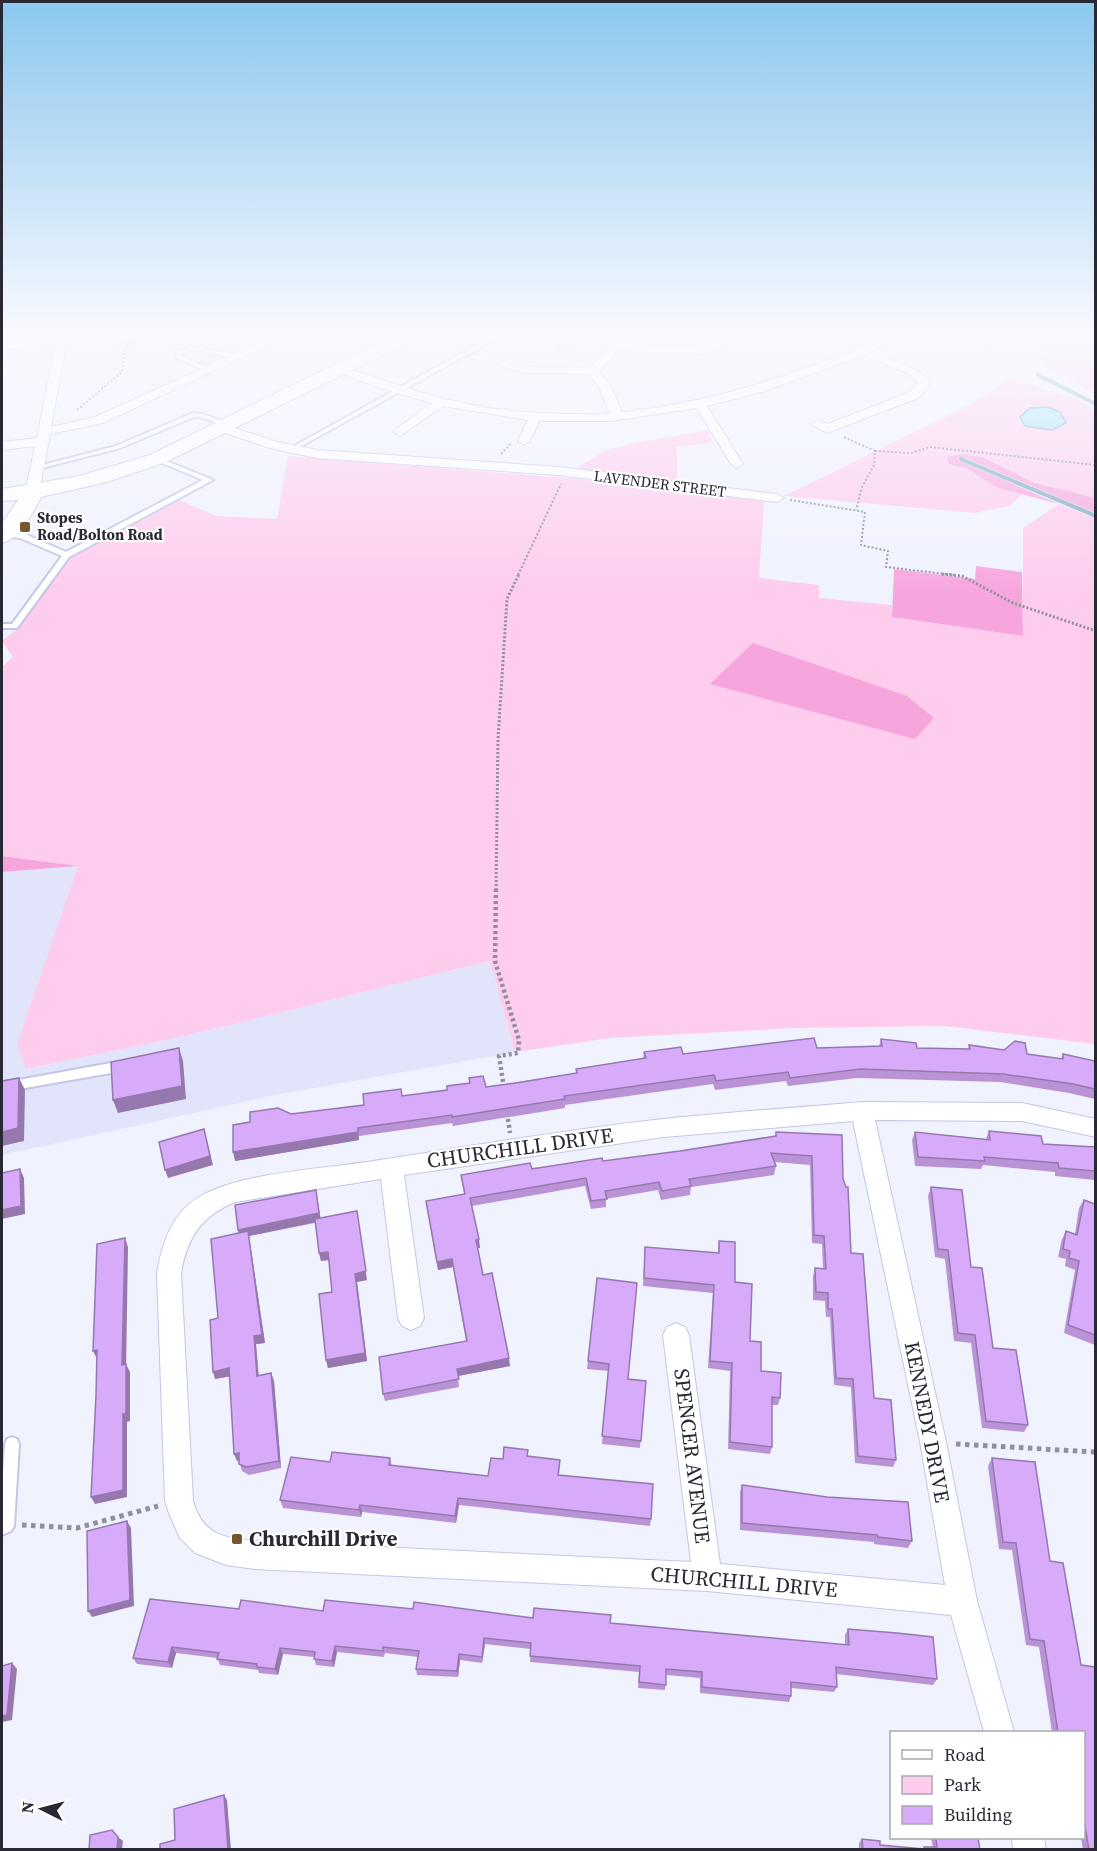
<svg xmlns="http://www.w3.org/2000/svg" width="1097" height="1851" viewBox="0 0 1097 1851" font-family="'Source Serif 4',serif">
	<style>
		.built { fill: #e1e4fb }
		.green { fill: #fecced }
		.forest { fill: #f7a6dd }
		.water { fill: #a3e3f8; stroke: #7eabbe; stroke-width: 1.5 }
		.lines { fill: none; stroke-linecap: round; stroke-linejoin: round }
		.stream { stroke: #7eabbe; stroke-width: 4 }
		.service-casing { stroke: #c3c6e5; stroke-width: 4 }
		.minor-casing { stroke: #c3c6e5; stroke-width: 2 }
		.primary-casing { stroke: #c3c6e5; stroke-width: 2 }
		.path-far3 { stroke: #8f909c; stroke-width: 2; stroke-dasharray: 2 2; stroke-linecap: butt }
		.path-far2 { stroke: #8f909c; stroke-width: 3; stroke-dasharray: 2 2; stroke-linecap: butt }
		.path-far1 { stroke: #8f909c; stroke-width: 4.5; stroke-dasharray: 3 3; stroke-linecap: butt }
		.path { stroke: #8f909c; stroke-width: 5; stroke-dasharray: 4.5 4.5; stroke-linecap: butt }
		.service { fill: #fff; fill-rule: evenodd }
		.minor { fill: #fff; fill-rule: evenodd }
		.primary { fill: #fff; fill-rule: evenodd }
		.wall { fill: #b993d6 }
		.shaded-wall { fill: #9678ae }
		.building { fill: #d7abf9; stroke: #9678ae; stroke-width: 1.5 }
		.poi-dot { fill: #77552d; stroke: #fff; stroke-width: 2 }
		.labels { text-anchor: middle; stroke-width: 4.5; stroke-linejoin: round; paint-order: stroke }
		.far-street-label { font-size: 15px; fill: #282935; stroke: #fff }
		.far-poi-label { font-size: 15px; font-weight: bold; fill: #282935; stroke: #fff; text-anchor: start }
		.near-street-label { font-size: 21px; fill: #282935; stroke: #fff }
		.near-poi-label { font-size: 21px; font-weight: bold; fill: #282935; stroke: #fff; text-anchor: start }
	</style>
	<rect width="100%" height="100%" fill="#f0f2fe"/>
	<polygon class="built" points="78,866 17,1044 27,1069 185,1036 491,961 515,1052 275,1095 2,1155 2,872"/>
	<g class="green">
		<polygon points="118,335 154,335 154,336 122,351 122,347 116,347"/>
		<polygon points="1054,335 1095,335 1095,393 1046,367 1038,358"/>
		<polygon points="189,351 222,355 225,359 205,367 184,355"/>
		<path d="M1008,379L1078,399L1095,410V498L1032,482L984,457L961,454L949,464C976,471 995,487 1022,495L1009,506L975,513L784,496L972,404Z"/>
		<polygon points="708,430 712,443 677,447 677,482 573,471 602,452 630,444"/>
		<polygon points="288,456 656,485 764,502 759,578 819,585 819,598 892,605 893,617 1023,636 1023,528 1059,504 1095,518 1095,1044 945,1026 794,1028 610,1038 515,1052 490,961 185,1036 26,1069 17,1044 78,866 2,856 2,667 13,657 2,641 16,630 70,556 177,499 217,516 277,519"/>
	</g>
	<g class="forest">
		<polygon points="961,454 983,457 1032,482 1095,498 1095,513 965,458 956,459 1059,504 998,488 967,469 949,464 947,457"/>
		<polygon points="976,566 1022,572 1023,636 892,617 894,569 975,579"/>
		<polygon points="753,643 907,696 934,718 915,739 710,684"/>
		<polygon points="2,856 78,866 2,872"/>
	</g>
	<polygon class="water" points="1048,407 1060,412 1066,423 1052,430 1025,426 1020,417 1030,408"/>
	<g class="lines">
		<g class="stream">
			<polyline points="1038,375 1096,404"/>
			<polyline points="961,459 1096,516"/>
		</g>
		<defs>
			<g id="service">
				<polygon points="489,335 494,336 492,341 294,450 289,449 487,339"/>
				<polygon points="571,335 578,335 562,349 558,349 558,347"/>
				<polygon points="197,346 238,356 239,357 236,359 197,350 181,353 183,357 210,369 210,371 208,372 177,358 176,351"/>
				<polygon points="193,413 203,414 232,425 229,427 200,417 194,417 120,448 38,469 35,467 116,446"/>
				<polygon points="155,458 159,458 213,480 69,557 17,628 2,628 2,624 12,624 62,556 20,538 2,536 2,532 25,534 66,552 203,480 155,460"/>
				<polygon points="111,1063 115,1065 117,1068 115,1071 111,1073 2,1092 2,1083"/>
				<polygon points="12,1437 17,1439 19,1444 14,1526 11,1531 2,1535 2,1486 5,1444 7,1439"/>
			</g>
			<g id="minor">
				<polygon points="58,335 68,335 51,427 95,417 276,335 290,335 103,423 50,434 39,493 32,497 25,493 35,446 2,450 2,442 37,438 55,346 2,349 2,343 57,339"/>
				<polygon points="483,335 499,335 494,338"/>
				<path d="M620,335H631L626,342C663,348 686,349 723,340L729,343C704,364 650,353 620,348L599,371L612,389L622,412C716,402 802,373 889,335H903L872,351L917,370L930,382L927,389L918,398L827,433L811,424L817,420L828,424L910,392L918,383L909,374L863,355L762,392L707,406L743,464L737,468L731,464L697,408L611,421H539L530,441L524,445L518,441L528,420L443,406L400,436L394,432L396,429L432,403L377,387L333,370L339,367C375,376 409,390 445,399C500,413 554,415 610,414L600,389L590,374L525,373L468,357L474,354L525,367L590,368Z"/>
				<polygon points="951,335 971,335 993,342 987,345"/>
				<polygon points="223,424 277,442 317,450 559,467 777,494 784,498 777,502 559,475 317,458 270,448 219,431 217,428"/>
				<path d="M862,1102L1022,1103L1096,1119V1137L1022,1121L875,1120L946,1442L977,1601L1014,1732H984L951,1615L707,1591L255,1569L226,1565L195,1553L180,1538L170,1516L165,1501L157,1273C162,1243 172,1213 199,1197C239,1173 320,1169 367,1162C465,1147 564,1130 663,1119C729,1112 796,1108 862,1102ZM853,1121L920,1442L945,1585L720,1564L689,1335L685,1327L676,1323L667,1327L663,1335L691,1562L255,1541C222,1537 204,1536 193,1501L181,1273C187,1238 201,1216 235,1202L381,1179L398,1318L402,1326L411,1330L420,1326L424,1318L404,1175L664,1137Z"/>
				<polygon points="1012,1838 1044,1838 1046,1850 1013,1850"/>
			</g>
			<path id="primary" d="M395,335H418L415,339L164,463L107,482L41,497C33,512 20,539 2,543V523L18,500L2,501V489L79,476L150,455Z"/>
		</defs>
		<use href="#service" class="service-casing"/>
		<use href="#minor" class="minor-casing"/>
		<use href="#primary" class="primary-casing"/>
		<g class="path-far3">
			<polyline points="77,410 122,372 125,350 132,335"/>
			<polyline points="844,437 875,451 874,465 862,487 856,510"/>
			<polyline points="875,451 911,453 930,447 1096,465"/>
			<polyline points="501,454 511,443"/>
			<polyline points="790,500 865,512 861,545 888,551 886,567 954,575"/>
			<polyline points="518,575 561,484"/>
		</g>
		<g class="path-far2">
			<polyline points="942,574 962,576 1013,603 1096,631"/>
			<polyline points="496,890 498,739 507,599 519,574"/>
		</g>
		<g class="path-far1">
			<polyline points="496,889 495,961 519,1040 518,1053 499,1056 504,1088"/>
			<polyline points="507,1113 510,1133"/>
		</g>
		<g class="path">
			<polyline points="956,1444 1096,1452"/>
			<polyline points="22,1525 77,1528 158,1506"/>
		</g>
		<use href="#service" class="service"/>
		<use href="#minor" class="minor"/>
		<use href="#primary" class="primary"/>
	</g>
	<g class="wall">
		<polygon points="881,1039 917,1048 968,1049 969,1045 1061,1059 1063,1054 1095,1061 1095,1099 1069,1093 1000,1082 857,1078 788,1086 786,1081 715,1090 713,1084 565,1105 565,1108 453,1126 452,1123 359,1136 359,1140 235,1161 250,1122 291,1114 364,1105 402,1096 447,1090 469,1083 469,1078 486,1087 576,1073 576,1069 643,1058 644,1052 683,1054 817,1048 879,1046"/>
		<polygon points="989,1131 1043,1144 1095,1147 1095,1180 1055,1176 1055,1172 983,1165 981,1169 915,1166 912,1140 915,1132 986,1139"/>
		<polygon points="776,1132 843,1179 851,1253 874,1398 896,1460 893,1467 855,1463 851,1387 834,1385 830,1317 826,1317 825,1301 813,1300 813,1276 815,1268 823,1269 822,1244 812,1243 810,1165 774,1162 776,1166 774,1175 691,1187 690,1195 661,1200 658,1190 606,1199 606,1207 591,1209 585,1186 472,1206 480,1248 478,1248 483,1275 510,1366 458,1376 459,1387 385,1401 383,1394 466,1341 453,1267 438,1270 426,1201 464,1194 461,1175 603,1161 680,1151 775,1136"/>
		<polygon points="931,1187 971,1267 993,1348 1028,1425 1024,1432 982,1428 971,1343 954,1341 945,1259 935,1257 928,1196"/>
		<polygon points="316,1190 320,1218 367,1280 357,1282 367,1361 328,1368 326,1360 332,1292 329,1260 321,1261 315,1223 249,1236 265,1343 256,1344 259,1376 271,1373 274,1381 281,1468 249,1475 242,1471 239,1461 237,1461 230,1376 215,1379 218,1318 239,1233 238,1230"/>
		<polygon points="1084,1200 1095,1204 1095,1345 1064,1333 1075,1270 1065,1266 1066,1259 1058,1257 1062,1239 1066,1231 1075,1234 1079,1208"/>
		<polygon points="719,1241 735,1282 750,1341 761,1371 780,1398 778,1405 772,1405 772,1447 770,1454 728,1449 730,1371 708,1368 713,1293 643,1286 645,1247 718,1253"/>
		<polygon points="597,1278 628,1379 646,1381 640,1448 602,1444 608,1371 587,1369"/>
		<polygon points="528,1456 560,1460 559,1475 651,1519 650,1526 459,1505 456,1523 362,1512 361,1517 283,1508 280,1500 330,1462 390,1458 392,1466 488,1476 503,1459"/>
		<polygon points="992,1458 1035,1462 1050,1561 1063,1563 1081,1665 1095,1667 1095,1850 1083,1850 1081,1838 1083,1838 1083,1732 1052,1732 1039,1647 1026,1645 1012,1550 999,1549 988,1466"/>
		<polygon points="742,1485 912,1541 908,1548 874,1544 874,1542 740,1530 740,1492"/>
		<polygon points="239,1609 323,1611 413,1609 610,1623 845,1645 845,1635 848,1629 937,1679 933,1685 836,1674 837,1687 834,1692 791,1688 791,1696 789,1702 700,1693 700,1678 666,1675 665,1690 638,1688 639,1672 530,1662 531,1649 485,1644 482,1663 460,1660 458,1677 417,1675 416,1669 418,1657 385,1653 384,1657 337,1652 334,1667 316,1665 314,1657 283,1654 278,1675 259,1673 258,1670 220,1665 217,1658 176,1653 172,1668 137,1664 133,1658"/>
		<polygon points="931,1838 978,1838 980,1850 859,1850 859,1843 862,1839 880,1845 922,1849 924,1847 933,1847"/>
	</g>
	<g class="shaded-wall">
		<polygon points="179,1048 183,1061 186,1099 118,1113 113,1100"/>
		<polygon points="19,1078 25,1090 24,1141 2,1146 2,1132"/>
		<polygon points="358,1128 359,1140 235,1161 233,1152"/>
		<polygon points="204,1129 213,1165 168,1178 165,1170"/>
		<polygon points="20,1169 24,1178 25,1214 2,1219 2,1210"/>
		<polygon points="316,1190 321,1221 249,1236 265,1343 256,1344 259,1384 257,1376 240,1238 238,1230"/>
		<polygon points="357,1211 367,1280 357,1282 367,1361 328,1368 326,1360 355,1274"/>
		<polygon points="125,1238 128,1247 126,1372 122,1365"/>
		<polygon points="479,1239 480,1248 477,1248 476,1240"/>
		<polygon points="328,1252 329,1260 321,1261 319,1253"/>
		<polygon points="452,1259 453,1267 438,1270 437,1262"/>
		<polygon points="97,1350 97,1359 93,1351"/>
		<polygon points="509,1358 510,1366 458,1376 457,1369"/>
		<polygon points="126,1364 130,1372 130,1421 127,1422 127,1497 95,1504 91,1497 123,1414"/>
		<polygon points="229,1368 232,1376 215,1379 213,1372"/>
		<polygon points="271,1373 274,1381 281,1468 279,1461"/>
		<polygon points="239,1453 242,1460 237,1461 234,1454"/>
		<polygon points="458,1498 459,1505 456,1523 455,1516"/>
		<polygon points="360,1505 362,1512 361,1517 359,1510"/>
		<polygon points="127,1521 131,1528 134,1606 92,1617 88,1611"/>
		<polygon points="484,1638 485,1644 482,1663 482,1657"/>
		<polygon points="335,1646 337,1652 334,1667 332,1661"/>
		<polygon points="172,1647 176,1653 172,1668 168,1662"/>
		<polygon points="280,1648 283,1654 278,1675 275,1669"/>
		<polygon points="459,1654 460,1660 458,1677 457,1671"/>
		<polygon points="12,1663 17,1669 12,1720 2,1722 2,1716"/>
		<polygon points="224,1795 227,1800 231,1850 228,1850"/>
		<polygon points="118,1837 123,1841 122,1850 117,1850"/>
	</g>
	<g class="building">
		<polygon points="814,1038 817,1048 882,1046 881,1039 916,1043 917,1048 970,1049 969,1045 1004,1050 1015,1041 1025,1043 1027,1054 1063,1059 1063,1054 1095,1061 1095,1089 1073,1084 1003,1074 860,1069 790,1078 788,1072 716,1081 714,1075 564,1096 565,1099 452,1117 452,1115 358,1128 358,1132 233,1152 233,1125 250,1122 250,1112 278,1108 291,1114 364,1105 363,1094 401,1089 402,1096 447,1090 447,1086 470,1083 469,1078 483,1076 486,1087 516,1083 577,1073 576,1069 646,1058 644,1052 681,1047 683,1054"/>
		<polygon points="179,1048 182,1086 113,1100 111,1062"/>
		<polygon points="19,1078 18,1128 2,1132 2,1081"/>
		<polygon points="204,1129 210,1156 165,1170 159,1142"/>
		<polygon points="989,1131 1041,1136 1043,1144 1095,1147 1095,1171 1059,1168 1058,1163 984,1157 985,1161 918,1157 915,1132 990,1140"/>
		<polygon points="776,1132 842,1135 843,1179 846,1187 848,1187 851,1253 863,1254 874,1398 891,1400 896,1460 858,1456 853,1379 836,1378 832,1309 828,1309 828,1293 816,1292 815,1268 826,1269 824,1236 814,1235 812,1156 771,1153 776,1166 689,1179 691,1186 662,1191 659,1182 605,1191 607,1199 591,1201 586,1178 470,1198 479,1239 476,1240 483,1275 492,1273 509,1358 457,1369 459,1379 383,1394 379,1357 467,1341 452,1259 437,1262 426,1201 465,1194 461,1175 530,1163 532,1169 602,1158 603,1161 680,1151 776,1136"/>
		<polygon points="20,1169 21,1206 2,1210 2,1173"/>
		<polygon points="931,1187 962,1190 971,1267 982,1268 993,1348 1016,1350 1028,1425 986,1421 975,1335 958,1333 948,1250 938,1249"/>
		<polygon points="316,1190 319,1213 238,1230 235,1205"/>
		<polygon points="1084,1200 1095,1204 1095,1335 1068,1325 1079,1261 1069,1258 1070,1251 1063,1249 1066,1231 1077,1235"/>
		<polygon points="357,1211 366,1271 355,1274 365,1353 326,1360 319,1294 332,1292 328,1252 319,1253 315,1219"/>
		<polygon points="248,1231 262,1335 254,1336 257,1376 271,1373 279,1461 246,1467 239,1464 239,1453 234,1454 229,1368 213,1372 210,1320 218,1318 211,1239"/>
		<polygon points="125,1238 122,1365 126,1364 126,1414 123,1414 123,1490 91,1497 96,1395 97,1350 93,1351 97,1244"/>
		<polygon points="719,1241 735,1242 735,1282 752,1284 750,1341 761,1342 761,1371 781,1373 780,1398 772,1397 772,1447 730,1442 732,1363 710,1361 714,1285 644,1278 645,1247 719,1253"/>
		<polygon points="597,1278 637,1283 628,1379 646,1381 641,1441 602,1436 609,1364 588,1361"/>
		<polygon points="504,1447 528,1450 527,1456 560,1460 558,1475 653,1484 651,1519 458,1498 455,1516 360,1505 359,1510 280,1500 291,1457 330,1462 332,1452 390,1458 389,1465 488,1476 491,1458 503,1459"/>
		<polygon points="992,1458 1035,1462 1050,1561 1063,1563 1081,1665 1095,1667 1095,1850 1089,1850 1083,1814 1083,1732 1058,1732 1044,1641 1030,1639 1016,1543 1003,1542"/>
		<polygon points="742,1485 827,1497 908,1502 912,1541 878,1537 877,1535 742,1523"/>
		<polygon points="127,1521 130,1600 88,1611 87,1531"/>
		<polygon points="150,1599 239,1609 241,1600 323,1611 325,1600 413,1609 414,1602 533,1618 534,1608 611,1615 610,1623 849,1645 848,1629 897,1633 933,1637 937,1679 836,1667 837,1687 791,1682 791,1696 702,1687 702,1672 666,1669 666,1685 639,1682 640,1666 530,1656 531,1643 484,1638 482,1657 459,1654 457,1671 416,1669 419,1651 383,1647 383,1651 335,1646 332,1661 314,1659 315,1652 280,1648 275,1669 257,1667 257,1664 217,1659 219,1653 172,1647 168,1662 133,1658"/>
		<polygon points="12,1663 7,1715 2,1716 2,1666"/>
		<polygon points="224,1795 228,1850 160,1850 160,1844 175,1840 174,1809"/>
		<polygon points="112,1830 118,1837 117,1850 89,1850 90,1835"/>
		<polygon points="936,1838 978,1838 980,1850 863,1850 862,1839 880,1841 880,1845 924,1849 924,1847 937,1847"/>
	</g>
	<linearGradient id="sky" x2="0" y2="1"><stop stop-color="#8cc7ee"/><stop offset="0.56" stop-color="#f8f9ff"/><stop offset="1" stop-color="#f8f9ff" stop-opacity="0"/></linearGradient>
	<rect width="1097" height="594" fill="url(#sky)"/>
	<g class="poi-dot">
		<rect x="19" y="521" width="12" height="12" rx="3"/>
		<rect x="231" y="1533" width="12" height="12" rx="3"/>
	</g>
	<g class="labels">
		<g class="far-street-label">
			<text transform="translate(660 484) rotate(7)" y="5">LAVENDER STREET</text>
		</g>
		<g class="far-poi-label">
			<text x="37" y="523">Stopes<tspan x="37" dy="17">Road/Bolton Road</tspan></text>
		</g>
		<g class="near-street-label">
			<text transform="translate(520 1148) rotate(-8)" y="7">CHURCHILL DRIVE</text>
			<text transform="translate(927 1422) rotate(79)" y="7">KENNEDY DRIVE</text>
			<text transform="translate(692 1456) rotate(83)" y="7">SPENCER AVENUE</text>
			<text transform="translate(744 1582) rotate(5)" y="7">CHURCHILL DRIVE</text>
		</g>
		<g class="near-poi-label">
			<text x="249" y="1546">Churchill Drive</text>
		</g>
	</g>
	<rect width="1097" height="1851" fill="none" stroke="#282935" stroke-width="6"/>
	<rect x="890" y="1731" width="195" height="108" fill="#ffffff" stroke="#a9a9ae" stroke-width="1.5"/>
	<rect x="902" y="1750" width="30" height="9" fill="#ffffff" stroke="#a9a9ae" stroke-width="1.5"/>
	<text x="944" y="1761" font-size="18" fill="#282935">Road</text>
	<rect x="902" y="1776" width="30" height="18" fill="#fecced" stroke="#a9a9ae" stroke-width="1.5"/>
	<text x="944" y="1791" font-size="18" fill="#282935">Park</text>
	<rect x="902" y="1806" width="30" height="18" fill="#d7abf9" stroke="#a9a9ae" stroke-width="1.5"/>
	<text x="944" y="1821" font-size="18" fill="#282935">Building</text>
	<g transform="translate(42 1809) rotate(276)" stroke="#ffffff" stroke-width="4.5" paint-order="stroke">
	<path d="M0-4.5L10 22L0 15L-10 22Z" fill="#282935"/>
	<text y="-9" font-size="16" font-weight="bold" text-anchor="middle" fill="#282935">N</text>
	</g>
</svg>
